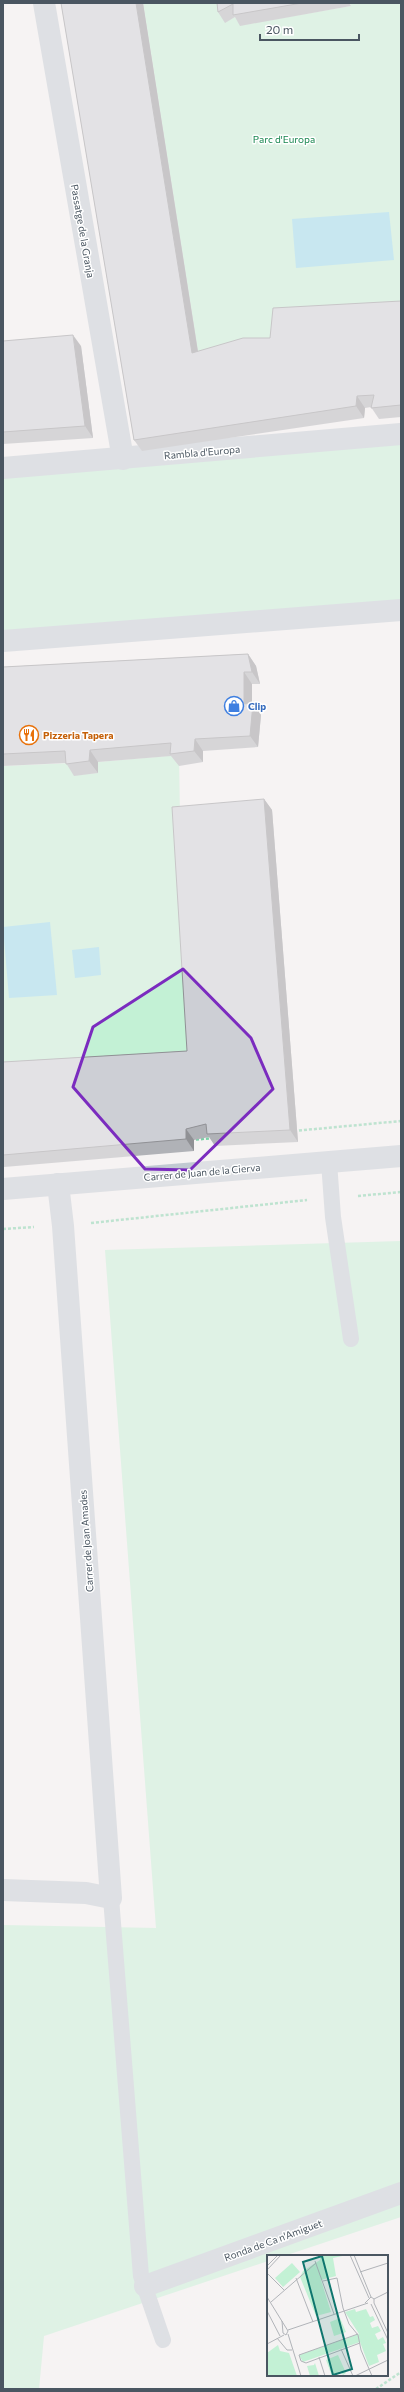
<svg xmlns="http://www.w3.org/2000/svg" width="404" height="2392" viewBox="0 0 404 2392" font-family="Commissioner,sans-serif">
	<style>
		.green { fill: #c3f1d5 }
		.water { fill: #90daee }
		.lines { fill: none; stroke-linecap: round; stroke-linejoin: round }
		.path { stroke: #7ad0a6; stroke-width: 2.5; stroke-dasharray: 3 2; stroke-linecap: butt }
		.service { stroke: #c1cad2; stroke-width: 16 }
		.minor { stroke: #c1cad2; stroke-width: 22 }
		.wall { fill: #b0b2b7 }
		.shaded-wall { fill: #909195 }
		.building { fill: #cdcfd5; stroke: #909195 }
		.marked { fill: none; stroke: #7b2cbf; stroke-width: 3; stroke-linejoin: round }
		.labels { text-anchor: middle; stroke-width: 3; stroke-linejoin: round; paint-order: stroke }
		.park-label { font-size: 10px; fill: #17864f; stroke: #fff }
		.street-label { font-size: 10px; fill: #4a5661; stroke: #fff }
		.shop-label { font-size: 10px; font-weight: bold; fill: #366cbe; stroke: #fff; text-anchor: start }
		.food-label { font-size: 10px; font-weight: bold; fill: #c56008; stroke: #fff; text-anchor: start }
		.inset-road { fill: none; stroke: #b1b4b9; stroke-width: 1 }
		.view { fill: #0f766e; fill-opacity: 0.15; stroke: #0f766e; stroke-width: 2 }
		.inset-edge { fill: none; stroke: #4a5661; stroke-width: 2 }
	</style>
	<rect width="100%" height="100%" fill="#f5f3f3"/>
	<g class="green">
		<polygon points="143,3 223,3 225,22 241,14 241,25 351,6 349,3 401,3 401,313 278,349 200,365"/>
		<polygon points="401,434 401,610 3,641 3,468"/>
		<polygon points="179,755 180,819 195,1063 3,1074 3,766 73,763 74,775 97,773 98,762"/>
		<polygon points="401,1241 401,2217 284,2256 268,2256 268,2261 44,2336 39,2389 3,2389 3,1925 156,1928 105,1250"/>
	</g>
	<g class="water">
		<polygon points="389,212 394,260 296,268 292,219"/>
		<polygon points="50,922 57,995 9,998 3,927"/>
		<polygon points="99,947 101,975 75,978 72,950"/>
	</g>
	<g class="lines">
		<g class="path">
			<polyline points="294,1131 401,1121"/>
			<polyline points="191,1140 214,1138"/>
			<polyline points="358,1196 401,1192"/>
			<polyline points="91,1223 307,1200"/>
			<polyline points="3,1229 34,1227"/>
			<polyline points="376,2389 401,2372"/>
		</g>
		<g class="service">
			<polyline points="329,1162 333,1217 351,1339"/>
			<polyline points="111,1898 141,2276 163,2340"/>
		</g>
		<g class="minor">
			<polyline points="44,3 123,459"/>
			<polyline points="3,468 401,434"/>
			<polyline points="3,641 401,610"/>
			<polyline points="3,1189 401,1156"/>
			<polyline points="3,1890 86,1893 111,1898 63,1226 58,1184"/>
			<polyline points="145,2286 401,2193"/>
		</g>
	</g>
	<g class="wall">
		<polygon points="61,3 143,3 198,351 270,338 401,301 401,417 379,419 371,407 365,408 364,418 142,451 134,440"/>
		<polygon points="217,3 349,3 351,6 240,26 235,17 225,23 218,12"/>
		<polygon points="3,341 81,346 93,438 3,444"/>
		<polygon points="248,654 256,666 260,684 252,684 252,703 261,715 258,747 203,751 203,762 179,766 171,756 98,762 98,773 74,776 66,763 3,766 3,667"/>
		<polygon points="264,799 272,810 298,1142 215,1146 209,1137 194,1140 194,1151 4,1167 3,1166 3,1062 187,1051"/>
	</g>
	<g class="shaded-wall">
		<polygon points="136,3 143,3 200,365 192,353"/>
		<polygon points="73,335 81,346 93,438 85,426"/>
		<polygon points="357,396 365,408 364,418 356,406"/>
		<polygon points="248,654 256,666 260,684 252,672"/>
		<polygon points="244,672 252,684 252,715 253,703 261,715 258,747 250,736 244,704"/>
		<polygon points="195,739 203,751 203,762 194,751"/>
		<polygon points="90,750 98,762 98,773 89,761"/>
		<polygon points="264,799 272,810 298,1142 290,1130"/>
		<polygon points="186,1129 194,1140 194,1151 186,1139"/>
	</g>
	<g class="building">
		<polygon points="61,3 136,3 192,353 243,338 270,338 273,308 401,301 401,405 371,408 374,395 357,396 356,406 134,440"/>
		<polygon points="217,3 302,3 233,15 233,4 218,12"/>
		<polygon points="73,335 85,426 3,432 3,341"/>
		<polygon points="248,654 252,672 244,672 244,704 253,703 250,736 195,739 194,751 170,754 171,743 90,750 89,761 66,764 65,751 3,754 3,667"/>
		<polygon points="264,799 290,1130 207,1134 206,1124 186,1129 186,1139 3,1155 3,1062 187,1051 172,807"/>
	</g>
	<path d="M0 0H404V2392H0ZM183,969L251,1038L273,1089L190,1170L145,1169L73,1087L93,1027Z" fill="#f5f3f3" fill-opacity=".55" fill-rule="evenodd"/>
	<path class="marked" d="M183,969L251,1038L273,1089L190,1170L145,1169L73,1087L93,1027Z"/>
	<defs>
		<symbol id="shop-ring" viewBox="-11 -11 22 22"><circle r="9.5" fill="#fff" stroke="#3f7fe0" stroke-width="1.5"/><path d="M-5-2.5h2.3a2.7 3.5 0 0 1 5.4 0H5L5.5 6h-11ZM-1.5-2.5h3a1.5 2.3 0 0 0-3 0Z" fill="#3f7fe0"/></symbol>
		<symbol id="restaurant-ring" viewBox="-11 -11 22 22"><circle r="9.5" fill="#fff" stroke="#e8710a" stroke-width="1.5"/><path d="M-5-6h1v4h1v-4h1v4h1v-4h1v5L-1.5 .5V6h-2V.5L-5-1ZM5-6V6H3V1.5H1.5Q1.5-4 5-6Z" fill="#e8710a"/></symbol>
	</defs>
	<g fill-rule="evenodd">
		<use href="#shop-ring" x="223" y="695" width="22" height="22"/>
		<use href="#restaurant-ring" x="18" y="724" width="22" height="22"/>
	</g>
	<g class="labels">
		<g class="park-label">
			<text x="284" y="143">Parc d'Europa</text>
		</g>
		<g class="street-label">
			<text transform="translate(83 231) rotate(80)" y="4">Passatge de la Granja</text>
			<text transform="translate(202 452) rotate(-5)" y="4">Rambla d'Europa</text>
			<text transform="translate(202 1172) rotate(-5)" y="4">Carrer de Juan de la Cierva</text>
			<text transform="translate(86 1541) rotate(-94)" y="4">Carrer de Joan Amades</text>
			<text transform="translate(273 2240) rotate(-20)" y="4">Ronda de Ca n'Amiguet</text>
		</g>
		<g class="shop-label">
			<text x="248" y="710">Clip</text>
		</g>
		<g class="food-label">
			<text x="43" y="739">Pizzeria Tapera</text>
		</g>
	</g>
	<g transform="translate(267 2255)">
		<rect width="121" height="121" fill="#f5f3f3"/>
		<path d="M53,0H80L66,3L69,21L54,25L64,57L49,61L33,22L36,16L53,5ZM25,8L33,17L16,32L8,23ZM88,54L89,57L99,54L103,62L106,61L108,65L103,68L105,73L111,71L114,76L108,79L111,85L116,82L119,88L116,89L119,96L110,100L112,107L102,111L93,87L36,107L32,100L92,79L78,57ZM73,63L79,77L67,81L63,67ZM11,90L13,96L22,98L30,121H0V98ZM71,100L79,118L76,120L73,116L65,121L59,105ZM48,108L52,121H43L40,111L47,110Z" fill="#c3f1d5"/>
		<path class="inset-road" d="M83,0L102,43M87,0L104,42M48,6L67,59M0,11L11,0M0,15L14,0M93,17L121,8M0,18L17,35M29,23L46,67M56,26L70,23L76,53L82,69L91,80L94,95L105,121M0,42L21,76L19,80L16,78L15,66M107,44L121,37M4,47L49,8M98,48L104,42L107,44V48M107,48L121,78M104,49L121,85M0,56L13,81M21,75L101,48M21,79L34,121M10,83L20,95H25M0,89L17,80M74,94L86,121M32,100L34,106L39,108L93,88M32,100L91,79M52,102L58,121M88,121L121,105"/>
		<path class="view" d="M55,1L85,114L66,120L36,7Z"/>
		<rect width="121" height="121" class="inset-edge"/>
	</g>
	<rect width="404" height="2392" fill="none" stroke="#4a5661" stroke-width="8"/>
	<path d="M260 34v6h99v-6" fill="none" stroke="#4a5661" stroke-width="2"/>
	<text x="266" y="34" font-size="12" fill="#4a5661" stroke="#ffffff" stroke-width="3" paint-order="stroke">20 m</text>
</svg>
